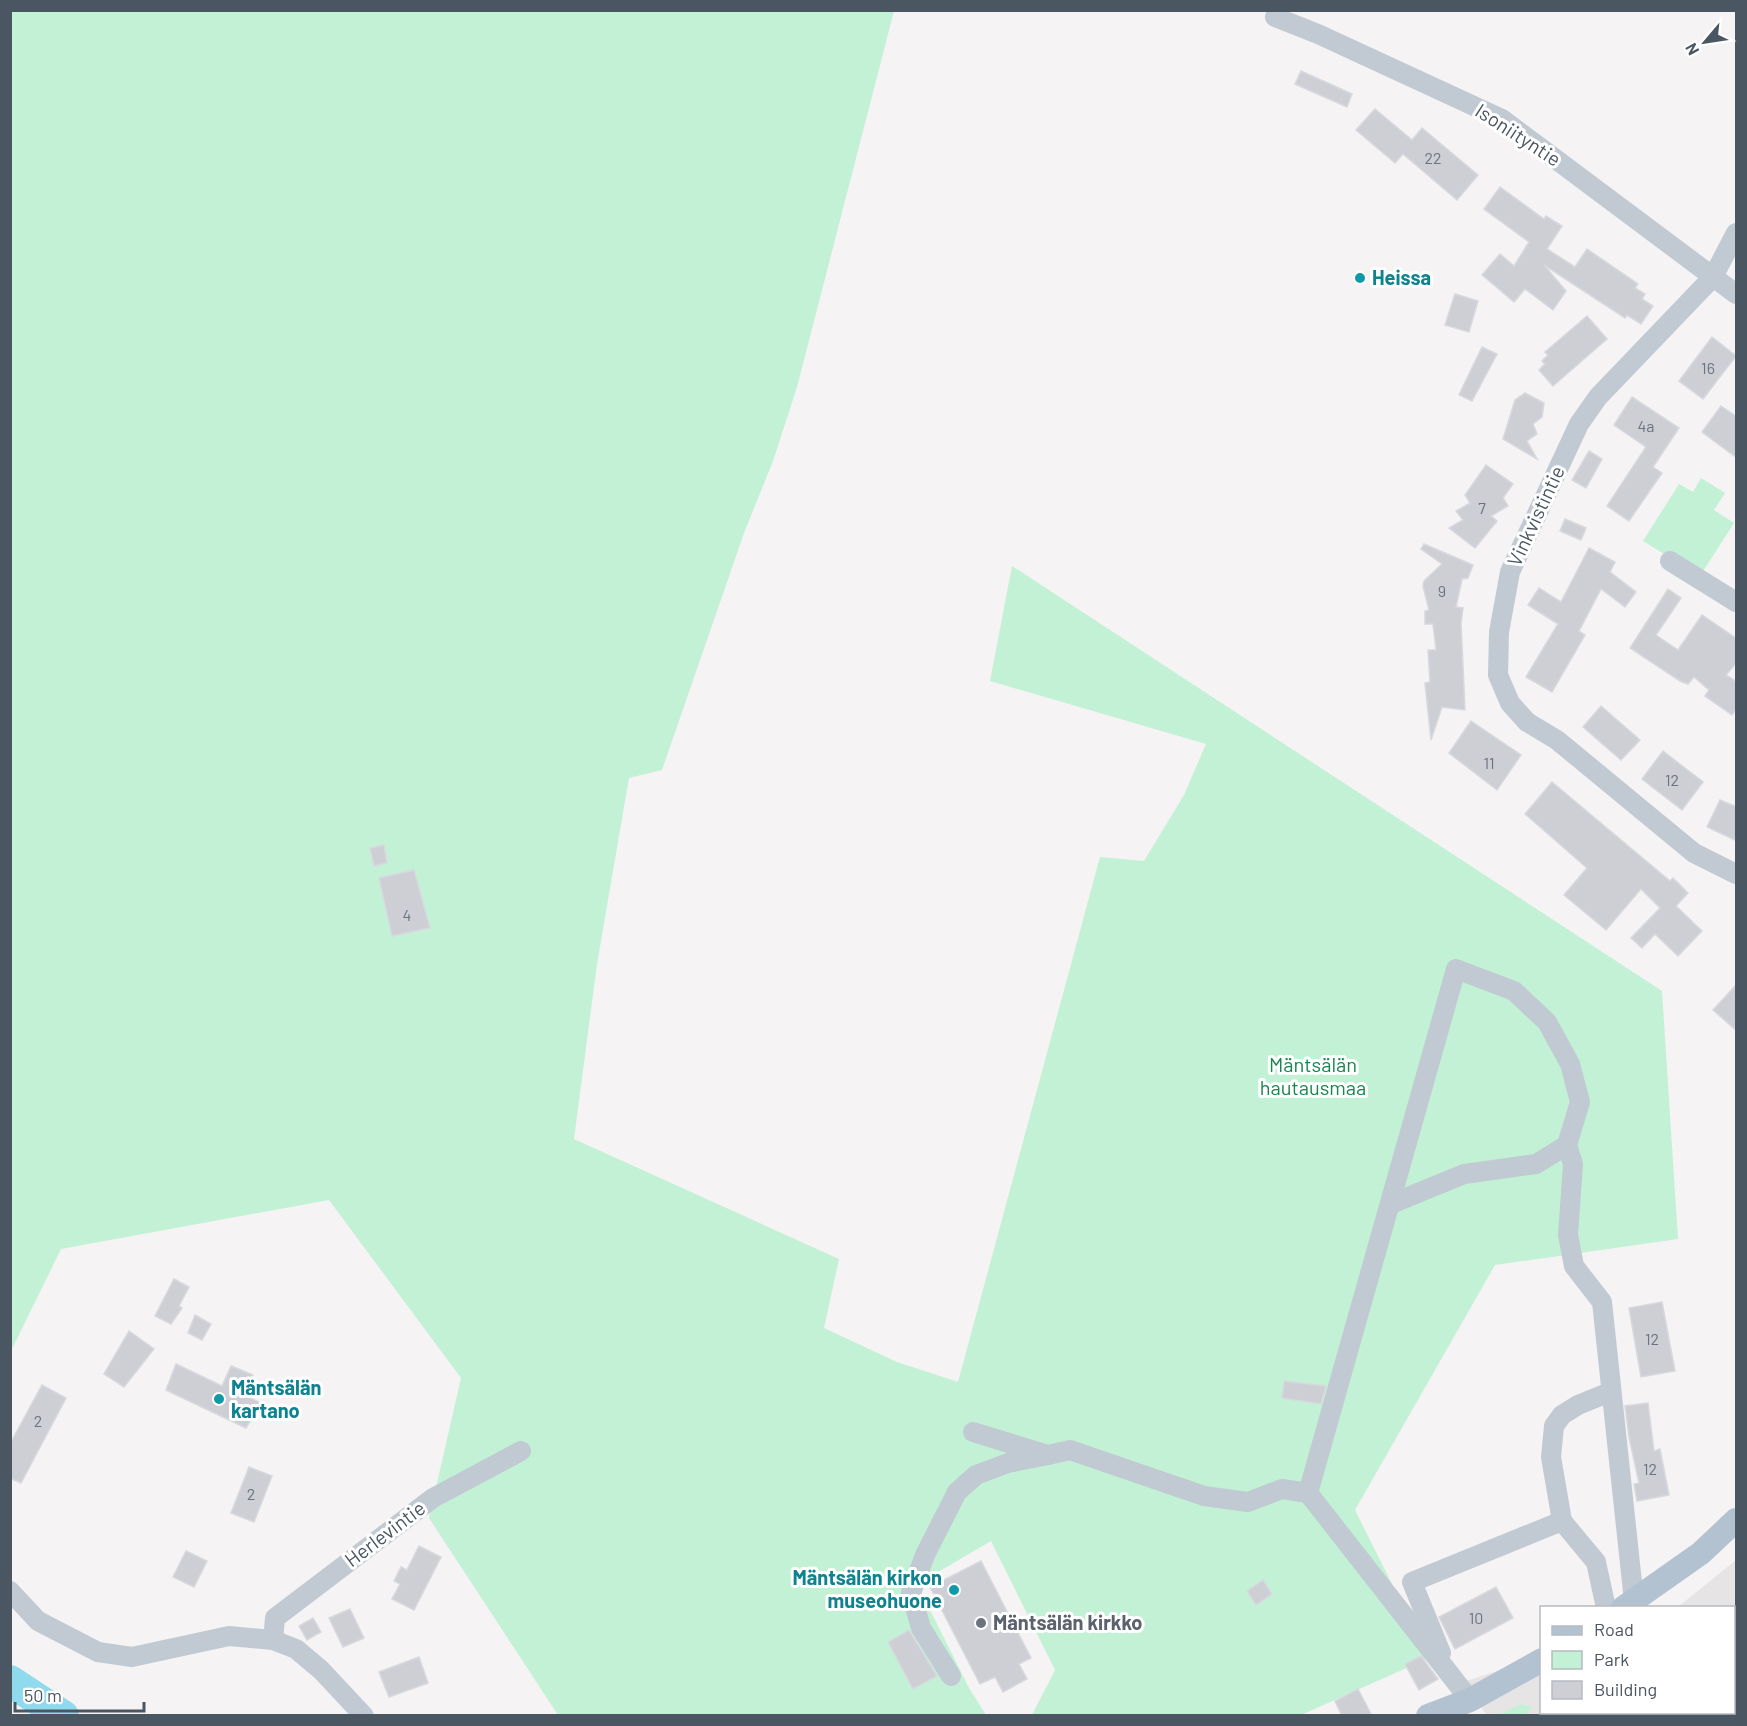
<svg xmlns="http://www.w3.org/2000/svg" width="1747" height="1726" viewBox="0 0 1747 1726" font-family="Barlow,sans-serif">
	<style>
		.education { fill: #e6e4e5 }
		.green { fill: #c3f1d5 }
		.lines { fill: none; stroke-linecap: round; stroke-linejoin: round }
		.river { stroke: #90daee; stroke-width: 32 }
		.building { fill: #cdcfd5; stroke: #d7d9de; stroke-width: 1.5 }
		.minor { stroke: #c1cad2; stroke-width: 20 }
		.major { stroke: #b3c2d1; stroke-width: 24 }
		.culture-dot { fill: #0f9aa8; stroke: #fff; stroke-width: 2 }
		.worship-dot { fill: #6b7280; stroke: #fff; stroke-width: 2 }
		.labels { text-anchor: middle; stroke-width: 6; stroke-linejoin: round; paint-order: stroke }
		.number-label { font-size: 16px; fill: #6b747e }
		.street-label { font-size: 20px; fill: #4a5661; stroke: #fff }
		.culture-label { font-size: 20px; font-weight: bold; fill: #0d838f; stroke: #fff; text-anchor: start }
		.park-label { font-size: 20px; fill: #17864f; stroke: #fff }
		.worship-label { font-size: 20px; font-weight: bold; fill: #5b616d; stroke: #fff; text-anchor: start }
	</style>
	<rect width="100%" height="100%" fill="#f5f3f3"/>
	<polygon class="education" points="1736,1560 1736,1715 1486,1715 1466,1681 1541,1657 1542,1712 1734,1712 1734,1608 1678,1607"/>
	<g class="green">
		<polygon points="11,11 894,11 797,387 773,461 744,533 662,770 629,778 597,964 574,1139 839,1259 824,1328 897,1362 958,1382 1100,857 1144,861 1184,795 1206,744 990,681 1012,566 1662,991 1678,1239 1495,1265 1355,1510 1429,1658 1301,1715 1032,1715 1055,1670 991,1541 921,1582 921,1592 969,1688 986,1715 558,1715 429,1518 461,1378 329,1200 61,1249 11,1351"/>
		<polygon points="1701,478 1725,493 1714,510 1734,523 1700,576 1643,541 1679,484 1693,492"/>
		<polygon points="1521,1704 1533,1707 1525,1715 1499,1715"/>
	</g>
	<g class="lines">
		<polyline class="river" points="10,1681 63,1716"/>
	</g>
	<g class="building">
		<polygon points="1301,71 1352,94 1347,107 1295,84"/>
		<polygon points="1375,109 1412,140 1422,128 1478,175 1457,200 1403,154 1395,163 1356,130"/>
		<polygon points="1500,187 1544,219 1546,216 1562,226 1547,249 1575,267 1587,249 1638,284 1635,288 1645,294 1642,299 1653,306 1641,324 1627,315 1625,318 1544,265 1566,291 1553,310 1525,289 1514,302 1482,275 1500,254 1514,266 1529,242 1484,209"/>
		<polygon points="1455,294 1478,301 1469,332 1445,325"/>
		<polygon points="1587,316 1607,339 1553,386 1539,370 1545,364 1542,361 1548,355 1545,352"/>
		<polygon points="1712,337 1736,356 1703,399 1679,381"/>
		<polygon points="1482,347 1497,354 1472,401 1459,395"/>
		<polygon points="1525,393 1544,403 1542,417 1533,424 1537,434 1527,441 1537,459 1503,439 1515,400"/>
		<polygon points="1632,397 1679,428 1653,467 1662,473 1629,521 1607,506 1646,447 1614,425"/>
		<polygon points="1721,406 1737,417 1737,458 1702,432"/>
		<polygon points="1589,451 1602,459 1586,488 1572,480"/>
		<polygon points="1486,465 1513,484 1503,498 1508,506 1491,516 1497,521 1475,548 1449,528 1463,520 1456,511 1470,503 1465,495"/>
		<polygon points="1565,519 1586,528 1581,540 1560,531"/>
		<polygon points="1424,544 1473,565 1468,578 1462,579 1456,607 1463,608 1461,623 1465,710 1442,707 1431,740 1425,683 1430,682 1428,650 1436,650 1433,624 1425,624 1425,611 1429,610 1423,586 1424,581 1442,564 1421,549"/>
		<polygon points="1589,548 1615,562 1610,572 1636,592 1625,607 1601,589 1579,631 1585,635 1552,692 1526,677 1558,624 1528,605 1539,588 1561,602"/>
		<polygon points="1668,589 1681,598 1656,635 1678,650 1702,615 1737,639 1737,662 1726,675 1737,682 1737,708 1732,715 1705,696 1709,690 1694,677 1688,684 1680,681 1630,648"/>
		<polygon points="1601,706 1640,740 1621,760 1583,727"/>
		<polygon points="1471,721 1521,755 1497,790 1449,753"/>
		<polygon points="1663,751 1703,782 1682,810 1642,779"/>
		<polygon points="1552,782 1670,881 1673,878 1688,893 1676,906 1702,931 1678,956 1655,934 1642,948 1631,938 1660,908 1641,889 1606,930 1564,895 1587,868 1525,814"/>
		<polygon points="1720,800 1737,807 1737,841 1707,827"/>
		<polygon points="384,845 387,863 374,866 370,848"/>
		<polygon points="414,870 430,928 392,936 379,878"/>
		<polygon points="1737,984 1737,1031 1713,1010"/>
		<polygon points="174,1279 189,1287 179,1306 182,1308 171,1324 155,1316"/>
		<polygon points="1662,1302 1675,1371 1641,1377 1629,1308"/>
		<polygon points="195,1315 211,1324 202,1340 188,1333"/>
		<polygon points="129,1331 154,1349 124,1387 104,1374"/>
		<polygon points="176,1364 222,1386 231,1366 253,1375 244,1395 261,1403 246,1428 166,1390"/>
		<polygon points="1284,1381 1326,1386 1321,1404 1282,1398"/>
		<polygon points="42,1385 66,1398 21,1483 10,1478 10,1444"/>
		<polygon points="1648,1403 1654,1451 1660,1449 1669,1495 1637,1501 1634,1484 1639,1483 1629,1437 1625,1406"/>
		<polygon points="249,1467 272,1476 254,1522 231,1513"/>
		<polygon points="419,1546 441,1557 414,1610 392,1599 400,1584 394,1581 401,1567 407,1570"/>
		<polygon points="186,1551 207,1561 194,1587 173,1577"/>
		<polygon points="981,1561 1031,1658 1019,1664 1027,1679 1003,1692 995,1677 980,1684 930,1587"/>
		<polygon points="1263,1580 1272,1594 1256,1605 1247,1591"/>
		<polygon points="1496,1587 1513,1618 1455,1649 1439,1617"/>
		<polygon points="350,1609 364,1638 343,1647 329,1618"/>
		<polygon points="313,1618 321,1632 307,1640 299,1626"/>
		<polygon points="909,1630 937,1676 913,1689 888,1642"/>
		<polygon points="1421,1656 1438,1679 1419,1690 1405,1664"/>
		<polygon points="419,1657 428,1683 389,1697 379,1672"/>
		<polygon points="1358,1689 1372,1716 1342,1716 1335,1701"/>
	</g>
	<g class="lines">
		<g class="minor">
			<polyline points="1275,17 1318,34 1502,119 1736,294"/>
			<polyline points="1736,233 1713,277 1598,397 1579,424 1510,572 1499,632 1498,675 1510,703 1527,722 1557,740 1694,853 1736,874"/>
			<polyline points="1670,561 1736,602"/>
			<polyline points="1391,1204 1464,1174 1536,1164 1567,1145"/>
			<polyline points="973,1432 1048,1455 1070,1450 1204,1496 1248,1502 1282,1489 1308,1493"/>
			<polyline points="10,1591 38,1621 98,1652 132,1657 229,1636 273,1640 296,1649 321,1670 364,1716"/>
			<polyline points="1606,1608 1596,1562 1562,1521 1551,1457 1554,1426 1562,1415 1578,1405 1610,1392"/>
			<polyline points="273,1640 275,1618 433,1498 521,1451"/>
			<polyline points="1441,1653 1412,1582 1562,1521"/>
			<polyline points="951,1676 921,1628 911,1593 925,1555 957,1492 976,1475 1008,1463 1048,1455"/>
			<polyline points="1470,1700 1308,1493 1456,969 1514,991 1547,1022 1570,1064 1580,1102 1567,1145 1573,1164 1568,1235 1574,1266 1602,1302 1634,1601"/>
		</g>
		<g class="major">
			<polyline points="1623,1608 1701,1553 1736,1520"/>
			<polyline points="1428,1716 1470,1700 1542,1660"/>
		</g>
	</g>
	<g class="culture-dot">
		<circle cx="1360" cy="278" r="6"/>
		<circle cx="219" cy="1399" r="6"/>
		<circle cx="954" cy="1590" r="6"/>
	</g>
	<circle class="worship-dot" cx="981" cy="1623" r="6"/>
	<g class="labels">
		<g class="number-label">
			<text x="1433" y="164">22</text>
			<text x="1708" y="374">16</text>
			<text x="1646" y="432">4a</text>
			<text x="1482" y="514">7</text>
			<text x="1442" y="597">9</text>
			<text x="1489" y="769">11</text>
			<text x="1672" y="786">12</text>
			<text x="407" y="921">4</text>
			<text x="1652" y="1345">12</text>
			<text x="38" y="1427">2</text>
			<text x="1650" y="1475">12</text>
			<text x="251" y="1500">2</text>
			<text x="1476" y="1624">10</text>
		</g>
		<g class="street-label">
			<text transform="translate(1518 135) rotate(33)" y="7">Isoniityntie</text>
			<text transform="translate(1536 516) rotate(-65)" y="7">Vinkvistintie</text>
			<text transform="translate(385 1534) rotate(-37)" y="7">Herlevintie</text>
		</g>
		<g class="culture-label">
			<text x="1372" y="285">Heissa</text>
			<text x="231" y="1395">Mäntsälän<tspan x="231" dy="23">kartano</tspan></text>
			<text x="942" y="1585" text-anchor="end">Mäntsälän kirkon<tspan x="942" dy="23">museohuone</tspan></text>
		</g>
		<g class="park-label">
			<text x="1313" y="1072">Mäntsälän<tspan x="1313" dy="23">hautausmaa</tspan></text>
		</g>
		<g class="worship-label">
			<text x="993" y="1630">Mäntsälän kirkko</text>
		</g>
	</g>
	<rect width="1747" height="1726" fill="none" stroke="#4a5661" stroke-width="24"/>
	<rect x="1540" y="1606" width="195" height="108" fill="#ffffff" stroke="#b7bbc0" stroke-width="1.5"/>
	<rect x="1552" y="1626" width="30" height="9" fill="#b3c2d1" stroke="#b7bbc0" stroke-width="1.5"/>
	<text x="1594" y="1636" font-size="18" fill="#4a5661">Road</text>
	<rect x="1552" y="1651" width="30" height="18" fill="#c3f1d5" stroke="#b7bbc0" stroke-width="1.5"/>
	<text x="1594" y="1666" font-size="18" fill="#4a5661">Park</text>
	<rect x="1552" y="1681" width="30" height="18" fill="#cdcfd5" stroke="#b7bbc0" stroke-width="1.5"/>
	<text x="1594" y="1696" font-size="18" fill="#4a5661">Building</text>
	<g transform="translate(1705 42) rotate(241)" stroke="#ffffff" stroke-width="4.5" paint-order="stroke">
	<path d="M0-4.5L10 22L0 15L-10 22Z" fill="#4a5661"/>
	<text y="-9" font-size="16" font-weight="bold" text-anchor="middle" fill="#4a5661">N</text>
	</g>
	<path d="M15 1702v9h129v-9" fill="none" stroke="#4a5661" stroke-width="3"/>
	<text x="24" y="1702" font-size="18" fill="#4a5661" stroke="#ffffff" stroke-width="4.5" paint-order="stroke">50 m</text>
</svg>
